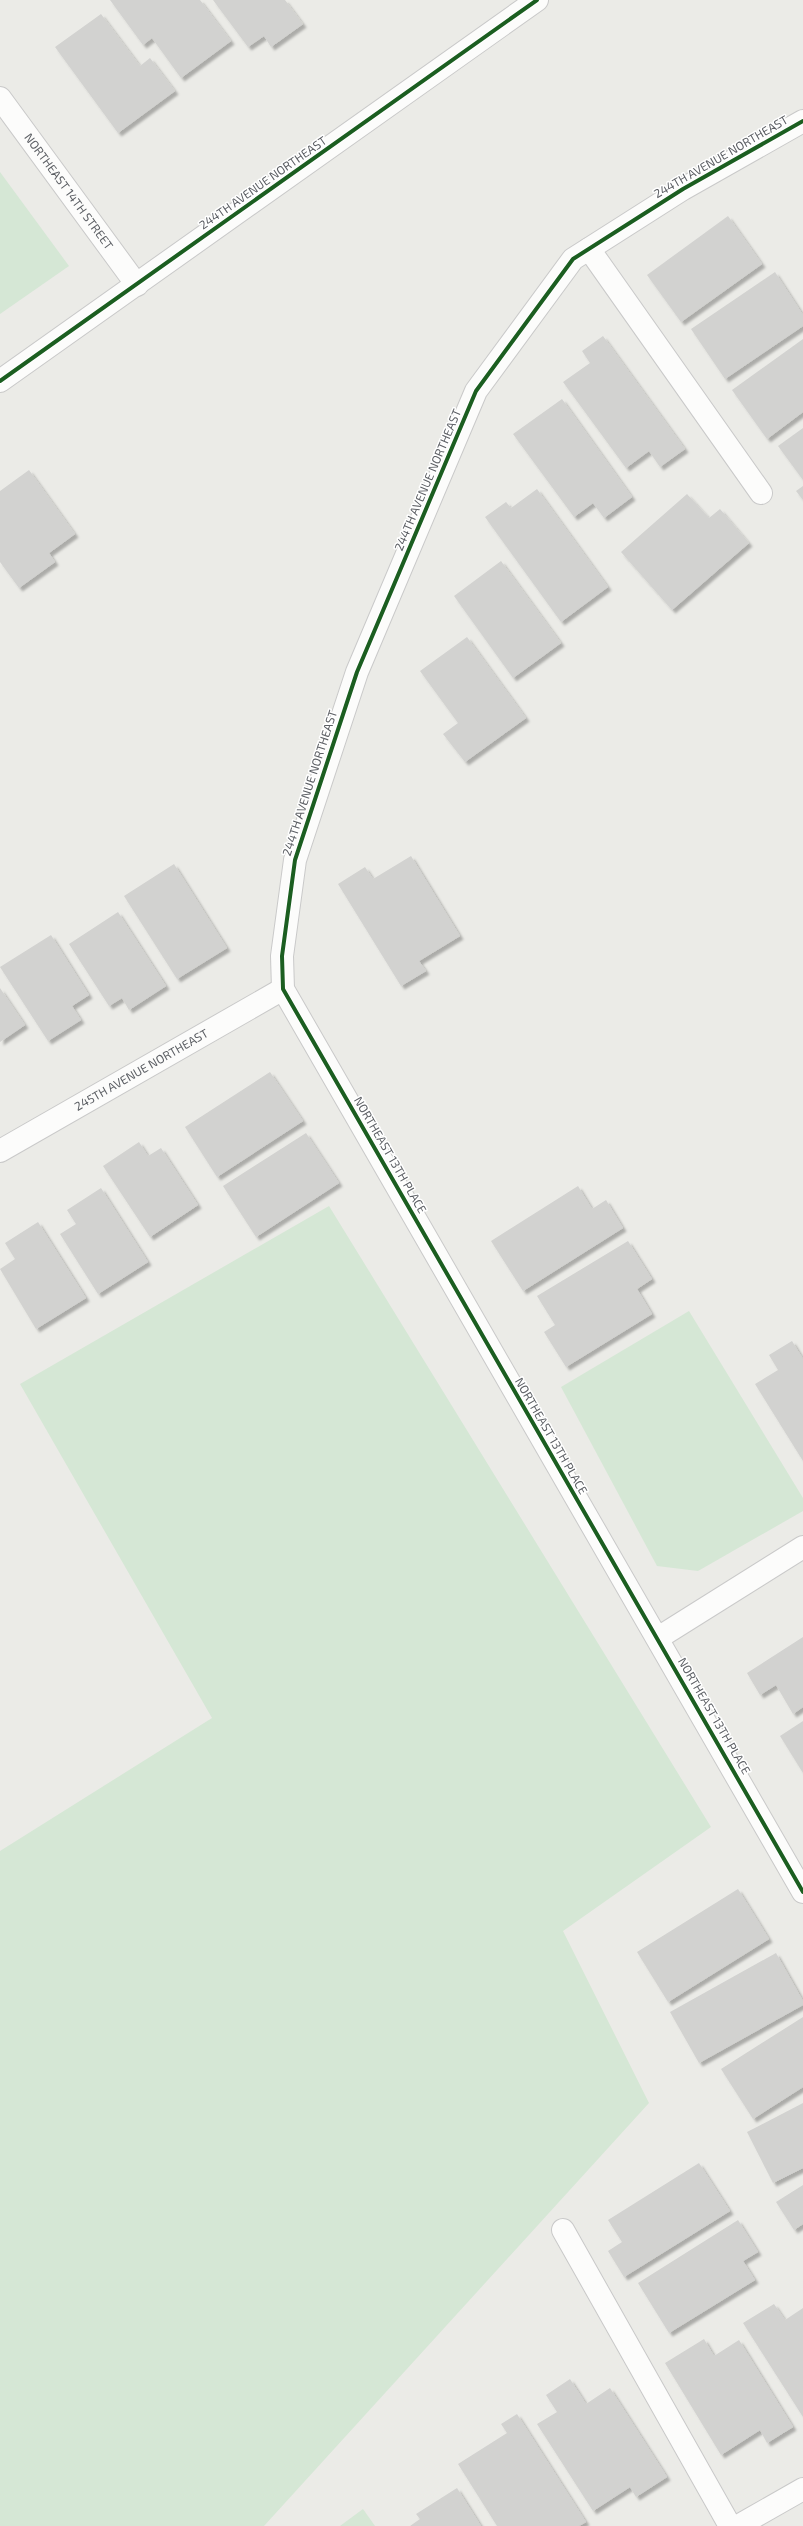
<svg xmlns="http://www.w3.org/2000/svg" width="803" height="2526" viewBox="0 0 803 2526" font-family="'Exo 2',sans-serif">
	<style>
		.green { fill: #d5e7d5 }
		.building { fill: #d2d2d0; filter: url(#shadow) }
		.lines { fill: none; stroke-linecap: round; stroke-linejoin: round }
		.service-casing { stroke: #c9c9c9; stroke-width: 24 }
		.minor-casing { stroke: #c9c9c9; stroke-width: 24 }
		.tertiary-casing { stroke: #c9c9c9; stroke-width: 24 }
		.service { stroke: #fcfcfb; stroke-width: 22 }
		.minor { stroke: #fcfcfb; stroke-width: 22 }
		.tertiary { stroke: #fcfcfb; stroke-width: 22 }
		.cycleway-casing { stroke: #fff; stroke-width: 6 }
		.cycleway { stroke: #1b5e20; stroke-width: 4 }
		.labels { text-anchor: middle; stroke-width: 3; stroke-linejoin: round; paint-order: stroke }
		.street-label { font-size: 12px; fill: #5c5f64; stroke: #fff }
	</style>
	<defs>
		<filter id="shadow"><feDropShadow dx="3.5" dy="3.5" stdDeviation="1" flood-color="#0004"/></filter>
	</defs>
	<rect width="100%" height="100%" fill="#ebebe7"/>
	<g class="green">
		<polygon points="0,172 69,266 0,314"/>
		<polygon points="329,1206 711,1827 563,1931 649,2103 264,2526 0,2526 0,1851 212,1718 20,1384"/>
		<polygon points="689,1311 803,1498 803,1511 698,1571 657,1566 561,1387"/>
		<polygon points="363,2509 375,2526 340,2526"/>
	</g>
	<g class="building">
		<polygon points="110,0 200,0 231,41 181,78 152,38 143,45"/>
		<polygon points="213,0 285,0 303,24 271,47 264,36 248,47"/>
		<polygon points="101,14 140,66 150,58 175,91 118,133 55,47"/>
		<polygon points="728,216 762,264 681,322 647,275"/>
		<polygon points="775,272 803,315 803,326 725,379 691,329"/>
		<polygon points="603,336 685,449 660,467 649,451 626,468 563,382 590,363 582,351"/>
		<polygon points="803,339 803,412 767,439 732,390"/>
		<polygon points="562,399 632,497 604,518 593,503 574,517 513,434"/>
		<polygon points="803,428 803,480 778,446"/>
		<polygon points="29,470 75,534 49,553 55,562 19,588 0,562 0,491"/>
		<polygon points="803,486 803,500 796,491"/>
		<polygon points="537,489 608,587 561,622 485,517 506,502 511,508"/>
		<polygon points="687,494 709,518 720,509 749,543 672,610 621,552"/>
		<polygon points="501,561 561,643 513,678 454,596"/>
		<polygon points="467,637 526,718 465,762 443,734 458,723 420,671"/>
		<polygon points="411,856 460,936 419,961 426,971 401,986 338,884 365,867 373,879"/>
		<polygon points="174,864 227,948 177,979 124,896"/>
		<polygon points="118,912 166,986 129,1010 122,998 109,1006 69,944"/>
		<polygon points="51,935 89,995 72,1006 81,1020 48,1041 0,967"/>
		<polygon points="0,988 25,1025 0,1042"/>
		<polygon points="270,1072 303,1121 217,1177 185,1127"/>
		<polygon points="306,1133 339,1183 256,1237 223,1186"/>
		<polygon points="139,1142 148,1156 161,1148 198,1205 150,1237 103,1166"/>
		<polygon points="578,1186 592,1209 606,1200 623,1228 523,1291 491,1241"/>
		<polygon points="101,1188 148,1262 98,1294 60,1234 76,1224 67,1210"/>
		<polygon points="38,1222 86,1298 36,1329 0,1269 15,1259 5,1243"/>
		<polygon points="628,1241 652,1279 637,1289 652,1314 566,1367 544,1332 555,1325 537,1296"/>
		<polygon points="792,1341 803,1359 803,1461 755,1384 778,1370 769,1355"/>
		<polygon points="803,1637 803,1707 793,1714 776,1685 760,1695 747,1673"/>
		<polygon points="803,1721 803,1773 780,1736"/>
		<polygon points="738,1889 769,1939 668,2002 637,1952"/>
		<polygon points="776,1953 803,2001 803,2005 699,2063 670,2012"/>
		<polygon points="803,2017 803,2087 753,2119 721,2069"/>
		<polygon points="803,2103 803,2168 773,2183 747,2132"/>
		<polygon points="699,2163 730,2211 624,2277 608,2251 622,2242 608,2220"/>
		<polygon points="803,2185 803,2224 794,2230 776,2202"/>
		<polygon points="738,2220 758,2252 743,2261 755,2280 669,2333 638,2283"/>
		<polygon points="774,2304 785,2320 803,2308 803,2417 743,2323"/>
		<polygon points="704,2339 714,2356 739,2340 793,2427 767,2443 760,2430 721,2455 665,2363"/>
		<polygon points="570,2379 586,2404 610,2388 667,2477 636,2497 630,2487 593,2511 537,2424 557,2412 546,2395"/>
		<polygon points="517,2414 586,2522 579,2526 497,2526 458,2464 507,2433 501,2424"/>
		<polygon points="457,2488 481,2526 410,2526 420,2519 416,2514"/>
	</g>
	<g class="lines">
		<defs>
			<polyline id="service" points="563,2230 730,2526"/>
			<g id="minor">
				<path id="s1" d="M0,98L137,285"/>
				<polyline points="803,121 683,189 573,259 476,391 357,672 295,860 282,956 283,989 803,1892"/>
				<polyline points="589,249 761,493"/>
				<path id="s2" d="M0,1151L283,989"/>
				<polyline points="658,1638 803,1547"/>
				<polyline points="738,2526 803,2489"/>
			</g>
			<polyline id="tertiary" points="0,381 537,0"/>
		</defs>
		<use href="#service" class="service-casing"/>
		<use href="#minor" class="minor-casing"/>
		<use href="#tertiary" class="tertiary-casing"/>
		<use href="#service" class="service"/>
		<use href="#minor" class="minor"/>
		<use href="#tertiary" class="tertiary"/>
		<defs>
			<g id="cycleway">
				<polyline points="803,121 683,189 573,259 476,391 357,672 295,860 282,956 283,989 803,1892"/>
				<polyline points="0,381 537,0"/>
			</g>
		</defs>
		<use href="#cycleway" class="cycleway-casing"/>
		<use href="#cycleway" class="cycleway"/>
	</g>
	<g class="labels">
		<g class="street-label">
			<text transform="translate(721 157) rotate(-30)" y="4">244TH AVENUE NORTHEAST</text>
			<text transform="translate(263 183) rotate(-35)" y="4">244TH AVENUE NORTHEAST</text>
			<text dy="4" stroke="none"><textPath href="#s1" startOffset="116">NORTHEAST 14TH STREET</textPath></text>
			<text transform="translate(428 480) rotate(-67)" y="4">244TH AVENUE NORTHEAST</text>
			<text transform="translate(310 783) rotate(-72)" y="4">244TH AVENUE NORTHEAST</text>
			<text dy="4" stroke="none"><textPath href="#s2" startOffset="163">245TH AVENUE NORTHEAST</textPath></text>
			<text transform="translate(390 1155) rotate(60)" y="4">NORTHEAST 13TH PLACE</text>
			<text transform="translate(551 1436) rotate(60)" y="4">NORTHEAST 13TH PLACE</text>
			<text transform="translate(714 1716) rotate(60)" y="4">NORTHEAST 13TH PLACE</text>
		</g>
	</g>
</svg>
